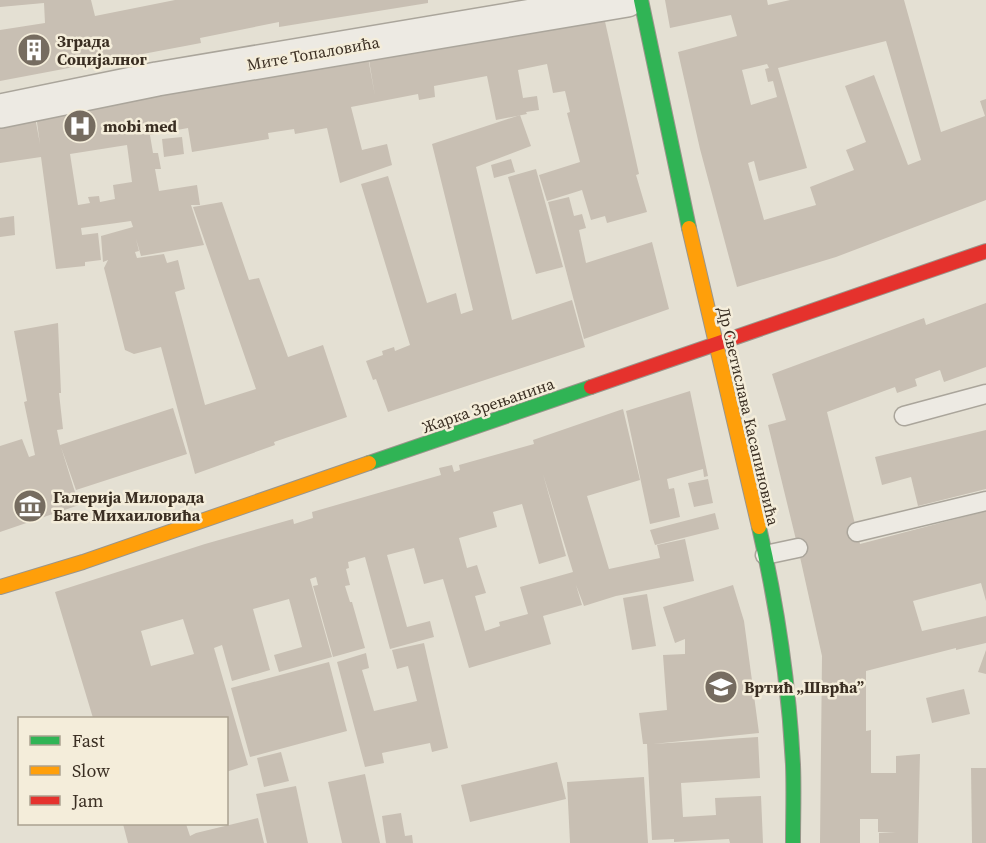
<svg xmlns="http://www.w3.org/2000/svg" width="986" height="843" viewBox="0 0 986 843" font-family="'Source Serif 4',serif">
	<style>
		.building { fill: #c8bfb3; fill-rule: evenodd }
		.lines { fill: none; stroke-linecap: round; stroke-linejoin: round }
		.lane-casing { stroke: #aaa59b; stroke-width: 21 }
		.street-casing { stroke: #aaa59b; stroke-width: 36 }
		.fast-casing { stroke: #9a958b; stroke-width: 16 }
		.slow-casing { stroke: #9a958b; stroke-width: 16 }
		.jam-casing { stroke: #9a958b; stroke-width: 16 }
		.lane { stroke: #edeae3; stroke-width: 18 }
		.street { stroke: #edeae3; stroke-width: 33 }
		.fast { stroke: #30b455; stroke-width: 14 }
		.slow { stroke: #ff9f0a; stroke-width: 14 }
		.jam { stroke: #e5322d; stroke-width: 14 }
		.labels { text-anchor: middle; stroke-width: 5; stroke-linejoin: round; paint-order: stroke }
		.poi-label { font-size: 16px; font-weight: bold; fill: #3a2e22; stroke: #f4edda; text-anchor: start }
		.street-label { font-size: 16px; fill: #3a2e22; stroke: #f4edda }
	</style>
	<rect width="100%" height="100%" fill="#e4e0d3"/>
	<g class="building">
		<polygon points="0,0 91,0 95,16 175,0 428,0 428,3 279,27 279,22 200,38 201,43 0,81 0,30 45,23 44,3 0,7"/>
		<path d="M665,0H767L768,5L790,0H904L941,132L985,116L980,101L986,99V200L836,257L737,287L700,149L678,52L737,36L731,15L670,28ZM886,41L921,160L908,165L874,75L845,86L866,142L846,150L854,170L810,187L816,205L764,220L748,163L754,161L759,181L807,168L778,68ZM767,64L769,68L765,69L768,82L773,81L777,97L751,105L742,70Z"/>
		<path d="M602,8L639,174L636,175L647,212L607,223L605,216L591,220L582,190L547,201L539,175L580,162L567,113L570,112L565,91L553,93L547,64L518,70L523,98L537,96L539,110L526,112L527,114L496,120L487,76L434,86L435,97L419,100L418,94L351,107L362,150L387,144L392,165L340,183L327,128L295,134L294,129L268,133L269,139L192,152L188,128L150,135L153,153H158L161,169H155L159,191L197,185L200,205H191L204,245L141,256L136,239L139,251L135,252L137,258L164,254L167,263L178,260L185,289L175,292L205,405L256,389L193,207L222,202L249,280L259,278L288,357L323,345L347,417L274,442L275,445L195,474L161,347L134,354L125,350L104,268L108,260L103,262L101,236L133,227L131,221L81,228L82,235L98,233L101,260L85,262V266L56,269L41,157L0,163V112L33,106L40,144L35,108L367,52L375,96L367,48ZM127,145L132,182L113,185L115,199L100,202L99,196L88,197L90,203L78,205L70,154Z"/>
		<polygon points="520,115 531,146 476,167 512,320 572,300 585,347 388,412 376,379 373,380 366,361 383,355 382,351 394,347 395,351 410,345 361,184 388,176 427,303 456,293 461,314 473,310 432,144"/>
		<polygon points="182,137 184,154 164,157 162,139"/>
		<polygon points="511,159 515,172 494,178 491,165"/>
		<polygon points="536,169 563,267 536,274 508,177"/>
		<polygon points="569,197 574,216 582,214 586,228 579,230 586,263 652,242 669,309 584,339 548,202"/>
		<polygon points="14,216 15,235 0,237 0,218"/>
		<polygon points="986,303 986,367 944,382 940,370 915,379 917,386 897,393 895,387 827,412 860,544 986,511 986,601 981,583 913,601 922,631 986,616 986,643 956,650 956,648 866,671 866,731 871,730 871,773 896,773 896,756 920,754 918,843 879,843 879,833 896,832 878,832 878,819 860,819 860,843 820,843 822,656 798,548 768,425 786,420 772,374 924,318 926,325"/>
		<polygon points="58,323 61,393 59,393 63,429 57,430 60,445 173,408 187,454 76,490 61,447 79,505 0,532 0,446 22,439 29,457 35,455 24,402 27,401 14,331"/>
		<polygon points="690,391 708,476 704,477 703,469 667,479 669,489 674,488 680,517 650,524 626,411"/>
		<path d="M623,409L640,480L587,496L609,569L660,558L657,545L685,539L694,581L616,596L584,606L576,585L582,605L543,616L551,644L469,668L443,579L424,584L414,548L387,555L407,627L430,621L434,637L390,649L365,557L348,562L349,568L346,569L350,585L345,586L350,602H352L365,648L333,657L313,586L318,585L316,577L310,579L332,657L279,672L274,655L302,647L289,599L253,609L270,670L232,681L222,645L214,648L248,765L226,772V718H93L55,592L205,544L293,519L294,524L313,518L312,512L441,475L439,468L452,465L454,472L460,470L459,465L534,444L533,440ZM543,474L573,572L520,587L528,614L499,622L500,626L485,631L475,596L486,593L477,565L467,568L459,538L497,527L493,512L522,504L539,564L566,556ZM183,619L194,654L151,666L141,631Z"/>
		<polygon points="986,430 986,489 918,506 911,477 882,485 875,457"/>
		<polygon points="708,479 713,503 694,507 688,483"/>
		<polygon points="715,513 719,529 655,545 650,530"/>
		<polygon points="733,585 744,621 759,733 653,744 758,737 760,778 681,783 683,817 716,815 715,798 761,796 763,843 730,843 729,839 674,842 674,839 652,840 647,744 643,744 639,713 667,710 663,655 685,654 685,639 675,643 663,607"/>
		<polygon points="647,594 656,646 632,650 623,598"/>
		<polygon points="424,643 448,748 432,752 430,743 382,753 384,763 365,767 337,662 366,653 369,668 362,670 374,711 417,701 408,666 397,669 392,650"/>
		<polygon points="986,650 986,674 978,672"/>
		<polygon points="329,662 347,731 250,757 231,688"/>
		<polygon points="964,689 970,714 932,723 926,698"/>
		<polygon points="281,752 289,781 264,787 257,758"/>
		<polygon points="557,762 566,799 470,822 461,785"/>
		<polygon points="971,768 986,768 986,843 972,843"/>
		<polygon points="365,774 380,843 342,843 328,782"/>
		<polygon points="644,777 648,843 570,843 567,782"/>
		<polygon points="296,786 308,843 267,843 256,794"/>
		<polygon points="401,813 405,836 412,835 413,843 386,843 382,816"/>
		<polygon points="258,818 264,843 128,843 123,824 186,824 190,836 196,833"/>
	</g>
	<g class="lines">
		<defs>
			<g id="lane">
				<polyline points="904,416 986,394"/>
				<polyline points="857,532 986,501"/>
				<polyline points="765,555 798,548"/>
			</g>
			<polyline id="street" points="0,111 157,79 627,0"/>
			<g id="fast">
				<polyline points="641,0 689,228"/>
				<polyline points="369,463 591,387"/>
				<path d="M759,527C777,605 789,685 793,765C794,791 793,817 793,843"/>
			</g>
			<g id="slow">
				<polyline points="689,228 759,527"/>
				<polyline points="0,587 83,562 369,463"/>
			</g>
			<polyline id="jam" points="591,387 986,251"/>
		</defs>
		<use href="#lane" class="lane-casing"/>
		<use href="#street" class="street-casing"/>
		<use href="#fast" class="fast-casing"/>
		<use href="#slow" class="slow-casing"/>
		<use href="#jam" class="jam-casing"/>
		<use href="#lane" class="lane"/>
		<use href="#street" class="street"/>
		<use href="#fast" class="fast"/>
		<use href="#slow" class="slow"/>
		<use href="#jam" class="jam"/>
	</g>
	<defs>
		<symbol id="building-disc" viewBox="-11 -11 22 22"><circle r="9.5" fill="#766c60" stroke="#f4edda"/><path d="M-4-6H4V6H1V3H-1V6H-4ZM-2.5-4.3h1.7v1.8h-1.7ZM.8-4.3h1.7v1.8H.8ZM-2.5-1h1.7V.8h-1.7ZM.8-1h1.7V.8H.8Z" fill="#fff"/></symbol>
		<symbol id="hospital-disc" viewBox="-11 -11 22 22"><circle r="9.5" fill="#766c60" stroke="#f4edda"/><path d="M-5-5h3v3.5h4V-5h3V5h-3V1.5h-4V5h-3Z" fill="#fff"/></symbol>
		<symbol id="museum-disc" viewBox="-11 -11 22 22"><circle r="9.5" fill="#766c60" stroke="#f4edda"/><path d="M0-6L6-3V-2H-6V-3ZM-5-1h2V3h-2ZM-1-1h2V3h-2ZM3-1h2V3H3ZM-6 4H6V6H-6Z" fill="#fff"/></symbol>
		<symbol id="school-disc" viewBox="-11 -11 22 22"><circle r="9.5" fill="#766c60" stroke="#f4edda"/><path d="M0-5L7-2L0 1L-7-2ZM-4 1L0 2.5L4 1V4Q0 6-4 4Z" fill="#fff"/></symbol>
	</defs>
	<g fill-rule="evenodd">
		<use href="#building-disc" x="15" y="31" width="38" height="38"/>
		<use href="#hospital-disc" x="61" y="107" width="38" height="38"/>
		<use href="#museum-disc" x="11" y="487" width="38" height="38"/>
		<use href="#school-disc" x="702" y="668" width="38" height="38"/>
	</g>
	<g class="labels">
		<g class="poi-label">
			<text x="57" y="47">Зграда<tspan x="57" dy="18">Социјалног</tspan></text>
			<text x="103" y="132">mobi med</text>
			<text x="53" y="503">Галерија Милорада<tspan x="53" dy="18">Бате Михаиловића</tspan></text>
			<text x="744" y="693">Вртић „Шврћа”</text>
		</g>
		<g class="street-label">
			<text transform="translate(313 53) rotate(-10)" y="6">Мите Топаловића</text>
			<text transform="translate(488 405) rotate(-19)" y="6">Жарка Зрењанина</text>
			<text transform="translate(749 416) rotate(77)" y="6">Др Светислава Касапиновића</text>
		</g>
	</g>
	<rect x="18" y="717" width="210" height="108" fill="#f4edda" stroke="#aaa190" stroke-width="1.5"/>
	<rect x="30" y="736" width="30" height="9" fill="#30b455" stroke="#aaa190" stroke-width="1.5"/>
	<text x="72" y="747" font-size="18" fill="#3a2e22">Fast</text>
	<rect x="30" y="766" width="30" height="9" fill="#ff9f0a" stroke="#aaa190" stroke-width="1.5"/>
	<text x="72" y="777" font-size="18" fill="#3a2e22">Slow</text>
	<rect x="30" y="796" width="30" height="9" fill="#e5322d" stroke="#aaa190" stroke-width="1.5"/>
	<text x="72" y="807" font-size="18" fill="#3a2e22">Jam</text>
</svg>
